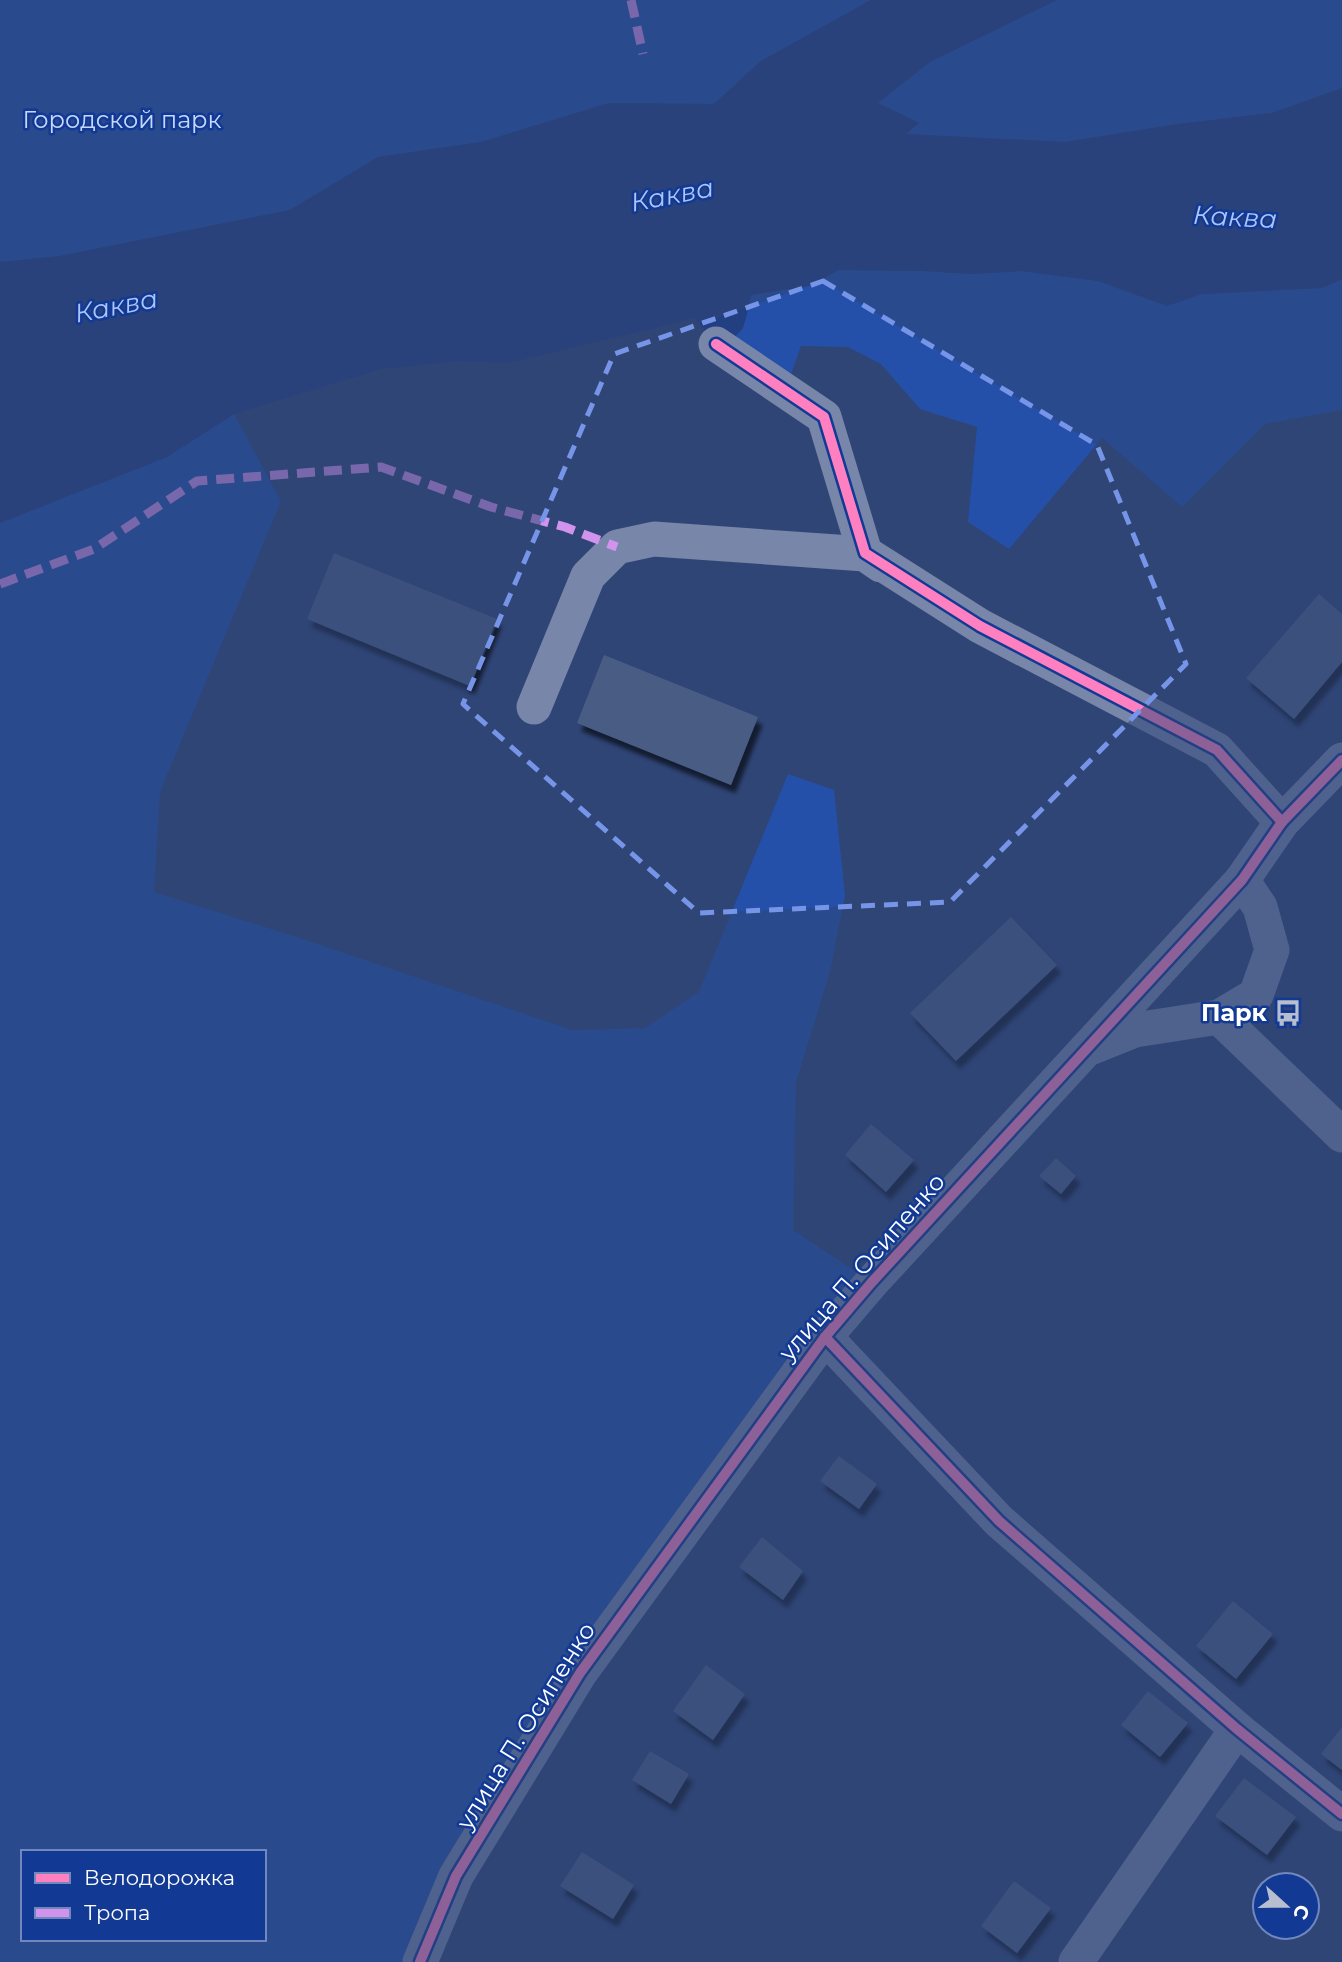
<svg xmlns="http://www.w3.org/2000/svg" width="1342" height="1962" viewBox="0 0 1342 1962" font-family="Montserrat,sans-serif">
	<style>
		.green { fill: #2550aa; fill-rule: evenodd }
		.water { fill: #223f81 }
		.building { fill: #4a5d84; filter: url(#shadow) }
		.lines { fill: none; stroke-linecap: round; stroke-linejoin: round }
		.minor { stroke: #7786a9; stroke-width: 35 }
		.quiet { stroke: #d193ec; stroke-width: 9; stroke-dasharray: 18 9; stroke-linecap: butt }
		.cycleway-casing { stroke: #123993; stroke-width: 15 }
		.cycleway { stroke: #ff80c0; stroke-width: 10 }
		.marked { fill: none; stroke: #7795e8; stroke-width: 5; stroke-dasharray: 14 9; stroke-linejoin: round }
		.labels { text-anchor: middle; stroke-width: 5; stroke-linejoin: round; paint-order: stroke }
		.park-label { font-size: 24px; fill: #c7d8fd; stroke: #123993 }
		.poi-label { font-size: 24px; font-weight: bold; fill: #fff; stroke: #123993; text-anchor: end }
		.street-label { font-size: 24px; fill: #fff; stroke: #123993 }
		.water-label { font-size: 26px; font-style: italic; fill: #abc5f9; stroke: #123993 }
	</style>
	<defs>
		<filter id="shadow"><feDropShadow dx="4.5" dy="8" stdDeviation="2" flood-color="#0009"/></filter>
	</defs>
	<rect width="100%" height="100%" fill="#2f4576"/>
	<g class="green">
		<polygon points="0,0 871,0 761,61 714,104 609,103 481,142 378,157 290,210 60,256 0,262"/>
		<polygon points="1053,0 1342,0 1342,88 1272,113 1178,124 1065,142 905,134 919,123 877,103 930,62"/>
		<polygon points="839,270 922,271 972,274 1021,271 1098,281 1167,306 1202,294 1322,288 1342,279 1342,410 1265,424 1182,507 1102,438 1009,549 968,522 977,427 920,409 881,364 848,347 801,346 785,391 731,340 743,329 751,295 808,286"/>
		<path d="M234,414L281,501L160,792L154,892L303,939L572,1030L645,1028L699,992L788,774L834,790L845,896L830,972L796,1082L793,1230L872,1282L580,1673L420,1962H0V523L167,457ZM23,1852H264V1939H23Z"/>
	</g>
	<path class="water" d="M871,0H1057L930,62L878,103L919,123L906,134L1065,142L1178,124L1272,113L1342,88V279L1322,288L1202,294L1167,306L1098,281L1021,271L972,274L922,271L839,270L808,286L751,295C745,322 746,337 716,344L694,317L684,321L509,363L460,361L381,369L234,414L167,457L0,523V262L60,256L290,210L378,157L481,142L609,103L714,104L761,61Z"/>
	<g class="building">
		<polygon points="334,553 497,619 470,686 307,619"/>
		<polygon points="1319,594 1342,614 1342,662 1294,719 1246,678"/>
		<polygon points="604,655 758,717 731,785 577,723"/>
		<polygon points="1011,917 1057,965 956,1061 910,1013"/>
		<polygon points="871,1124 914,1160 886,1192 845,1155"/>
		<polygon points="1056,1158 1076,1176 1061,1194 1039,1176"/>
		<polygon points="839,1456 877,1484 859,1509 820,1481"/>
		<polygon points="762,1537 803,1571 783,1600 739,1567"/>
		<polygon points="1233,1601 1273,1634 1236,1679 1196,1646"/>
		<polygon points="706,1665 745,1694 713,1740 673,1711"/>
		<polygon points="1148,1691 1188,1723 1160,1757 1121,1725"/>
		<polygon points="1342,1727 1342,1770 1321,1754"/>
		<polygon points="650,1751 689,1774 671,1804 632,1780"/>
		<polygon points="1244,1778 1296,1817 1267,1855 1215,1816"/>
		<polygon points="582,1852 634,1885 613,1919 560,1886"/>
		<polygon points="1014,1881 1051,1908 1017,1953 981,1926"/>
	</g>
	<g class="lines">
		<g class="minor">
			<polyline points="716,344 824,417 865,553 980,626 1217,750 1282,822"/>
			<polyline points="534,707 588,576 617,547 654,539 865,554 881,565"/>
			<polyline points="1219,1017 1342,1135"/>
			<polyline points="1090,1048 1135,1030 1219,1017 1256,995 1272,950 1260,907 1242,880"/>
			<polyline points="825,1337 999,1521 1237,1729 1342,1814"/>
			<polyline points="420,1962 456,1876 580,1673 825,1337 872,1282 1242,880 1282,822 1342,760"/>
			<polyline points="1076,1962 1237,1729"/>
		</g>
		<g class="quiet">
			<polyline points="631,0 643,54"/>
			<polyline points="0,584 94,549 197,481 381,467 491,507 565,527 617,547"/>
		</g>
		<defs>
			<g id="cycleway">
				<polyline points="716,344 824,417 865,553 980,626 1217,750 1282,822"/>
				<polyline points="825,1337 999,1521 1237,1729 1342,1814"/>
				<polyline points="420,1962 456,1876 580,1673 825,1337 872,1282 1242,880 1282,822 1342,760"/>
			</g>
		</defs>
		<use href="#cycleway" class="cycleway-casing"/>
		<use href="#cycleway" class="cycleway"/>
	</g>
	<path d="M0 0H1342V1962H0ZM823,281L1097,445L1186,664L950,902L699,913L463,704L614,354Z" fill="#2f4576" fill-opacity=".55" fill-rule="evenodd"/>
	<path class="marked" d="M823,281L1097,445L1186,664L950,902L699,913L463,704L614,354Z"/>
	<defs>
		<symbol id="bus-bare" viewBox="-9 -9 18 18"><path d="M-5-6H5V4H4V6H2V4H-2V6H-4V4H-5ZM-3.5-4V0h7V-4ZM-3.5 1.2v1.5H-2V1.2ZM2 1.2v1.5H3.5V1.2Z" fill="#b6becf" stroke="#123993" stroke-width="2.5" paint-order="stroke"/></symbol>
	</defs>
	<g fill-rule="evenodd">
		<use href="#bus-bare" x="1269" y="994" width="38" height="38"/>
	</g>
	<g class="labels">
		<g class="park-label">
			<text x="122" y="128">Городской парк</text>
		</g>
		<g class="poi-label">
			<text x="1267" y="1021">Парк</text>
		</g>
		<g class="street-label">
			<text transform="translate(862 1267) rotate(-49)" y="8">улица П. Осипенко</text>
			<text transform="translate(526 1726) rotate(-58)" y="8">улица П. Осипенко</text>
		</g>
		<g class="water-label">
			<text transform="translate(672 195) rotate(-11)" y="9">Каква</text>
			<text transform="translate(1235 217) rotate(3)" y="9">Каква</text>
			<text transform="translate(116 306) rotate(-11)" y="9">Каква</text>
		</g>
	</g>
	<rect x="21" y="1850" width="245" height="91" fill="#123993" stroke="#7188be" stroke-width="2"/>
	<rect x="35" y="1873" width="35" height="10" fill="#ff80c0" stroke="#7188be" stroke-width="2"/>
	<text x="84" y="1885" font-size="21" fill="#ffffff">Велодорожка</text>
	<rect x="35" y="1908" width="35" height="10" fill="#d193ec" stroke="#7188be" stroke-width="2"/>
	<text x="84" y="1920" font-size="21" fill="#ffffff">Тропа</text>
	<g transform="translate(1286 1906) rotate(111)"><circle r="33" fill="#123993" stroke="#7188be" stroke-width="2"/>
	<path d="M0-5L12 26L0 18L-12 26Z" fill="#b6becf"/>
	<text y="-10" font-size="19" font-weight="bold" text-anchor="middle" fill="#ffffff">С</text>
	</g>
</svg>
